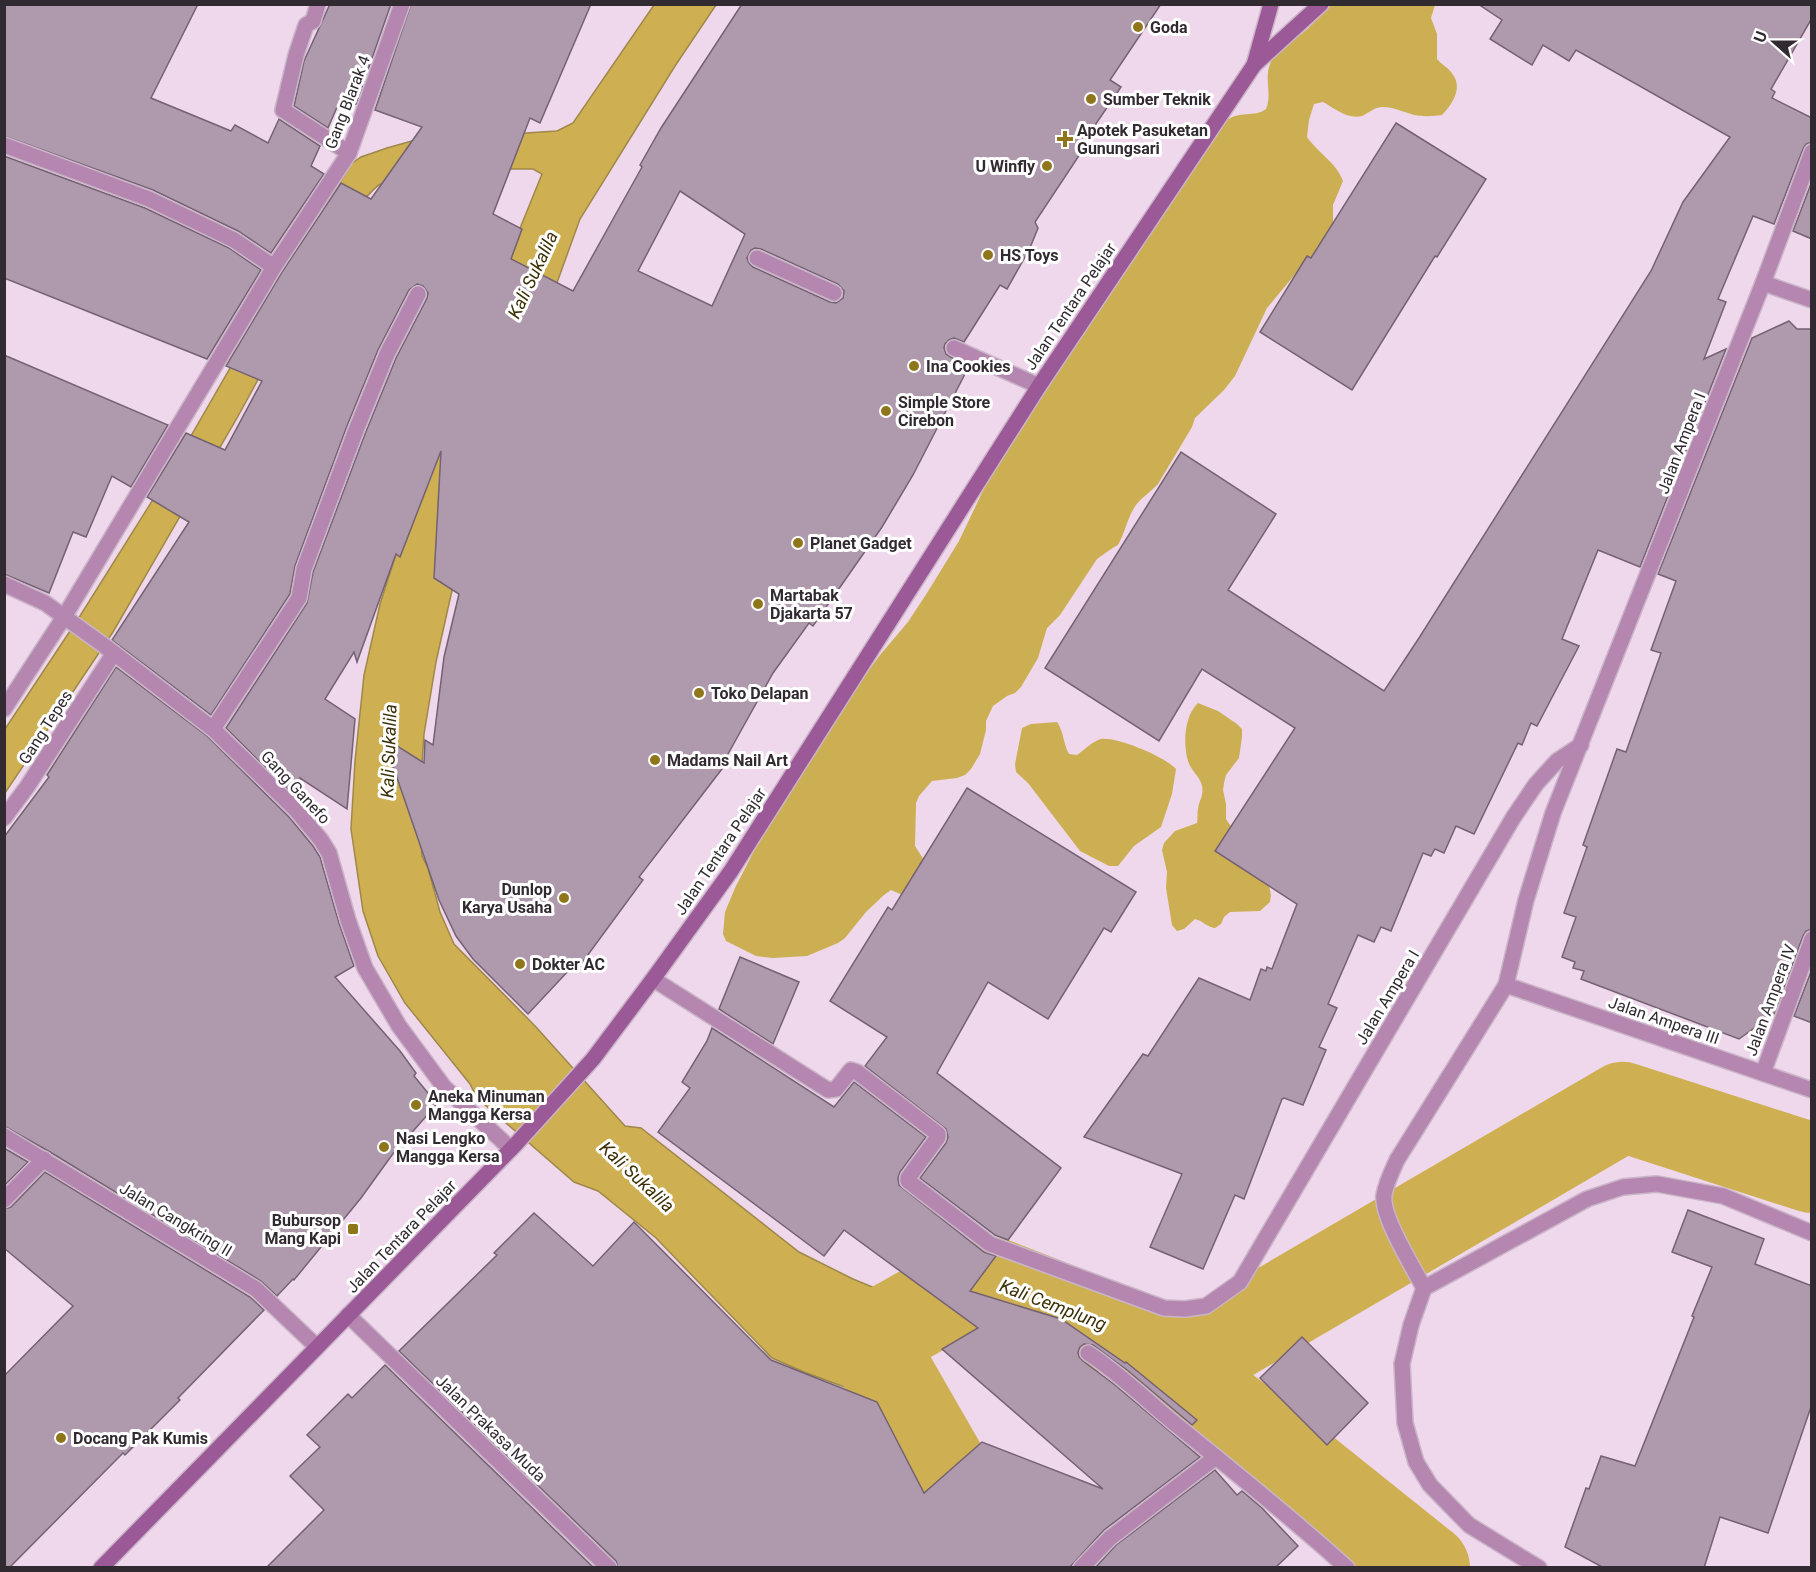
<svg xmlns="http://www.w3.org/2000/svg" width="1816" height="1572" viewBox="0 0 1816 1572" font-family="Roboto,sans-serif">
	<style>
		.forest { fill: #ccaf52 }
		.water { fill: #ceb053; stroke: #9f8849; stroke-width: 1.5 }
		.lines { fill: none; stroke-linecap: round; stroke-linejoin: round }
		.river { stroke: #ceb053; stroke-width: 90 }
		.building { fill: #af9aad; stroke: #746172; stroke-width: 1.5; fill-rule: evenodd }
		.service-casing { stroke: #c9b5c7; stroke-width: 18 }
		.minor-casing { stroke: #c9b5c7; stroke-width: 18 }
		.secondary-casing { stroke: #c9b5c7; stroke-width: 18 }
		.service { stroke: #b486b0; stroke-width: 15 }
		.minor { stroke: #b486b0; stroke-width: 15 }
		.secondary { stroke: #9c5997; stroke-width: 15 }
		.poi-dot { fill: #8f761b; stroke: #fff; stroke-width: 2 }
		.labels { text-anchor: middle; stroke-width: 6; stroke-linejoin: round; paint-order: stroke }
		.poi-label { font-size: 16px; font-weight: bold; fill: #322a31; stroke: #fff; text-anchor: start }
		.street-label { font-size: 16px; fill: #322a31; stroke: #fff }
		.water-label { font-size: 18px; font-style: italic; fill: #3c3006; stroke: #fff }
	</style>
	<rect width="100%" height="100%" fill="#efd8ec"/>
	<g class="forest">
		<path d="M1331,5H1435L1431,18L1437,34V59C1441,64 1447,67 1451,72C1464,87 1453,103 1442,115C1433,116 1424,117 1414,115C1404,112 1393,107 1383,107C1374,107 1369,113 1362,116C1348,120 1334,108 1323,102L1314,104L1309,120L1307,137C1318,153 1336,162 1343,181L1333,205V229L1320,249L1301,267L1267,308L1235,376L1224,390L1195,418L1192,427L1158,484C1151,492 1142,497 1136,505C1128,516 1125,533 1118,545L1111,549L1097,559L1060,615L1047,628L1038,658L1021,687L1015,693L1007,696L993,706L986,721V730L980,754L971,769L965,775L957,778L932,781L919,796L916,803L915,846L924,860L914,903L900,894L891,890L884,895L866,912L845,938L838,943L807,956L773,958L756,956L726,941L723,934L725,912L735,888L774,812L840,710L880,655L908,622L927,593L959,541L990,476L1042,392L1226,121C1239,110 1254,118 1266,109C1272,95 1265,82 1269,67C1274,49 1291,43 1305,31C1314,24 1322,13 1331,5Z"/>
		<path d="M1198,703L1218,711L1237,724L1242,729V737L1239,758L1226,775L1224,783L1223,790L1226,804V819L1230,825L1250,836L1268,881L1271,895L1270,902L1260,911L1230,912L1224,917L1221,924L1215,928C1207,927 1203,921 1195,919L1184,929L1177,931L1172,925L1166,888L1167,872L1162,850L1164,843L1175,831L1197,823C1198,818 1197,814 1198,809C1199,800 1204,796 1202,786C1200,776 1191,771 1188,761C1183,744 1184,716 1198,703Z"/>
		<path d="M1057,722C1064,732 1063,743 1069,754L1077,755C1084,750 1093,741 1101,739C1118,737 1165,757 1176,769L1172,794L1161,827L1134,846L1118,866H1109L1080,851L1028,783L1016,772L1015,764L1022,728L1031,724Z"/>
	</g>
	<path class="water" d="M654,5H716L675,66L580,219L554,291L453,586L436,662L424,734L419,807L422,856L428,868L440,912L454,944L536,1027L625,1126L641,1128L799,1252L853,1279L899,1298L916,1358L874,1398L804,1372L772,1358L656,1238L598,1191L574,1182L477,1098L470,1084L405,1003L378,956L363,911L351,829L355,761L364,675L380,604L427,458L542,174L533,169C491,170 415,164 379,185C374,188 370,194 365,198L271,356L237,418L113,632L5,793V729L80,616L169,474L264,309L351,164L361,157L387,148L426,137H465L541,132L557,131L573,123Z"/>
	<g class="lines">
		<g class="river">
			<polyline points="869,1340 930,1306 992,1282 1123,1333 1275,1448 1425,1568"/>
			<polyline points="869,1340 957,1493 987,1568"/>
			<polyline points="1171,1371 1623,1107 1812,1168"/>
		</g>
	</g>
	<g class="building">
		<polygon points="4,4 198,4 151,98 231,131 235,125 268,143 279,119 320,146 311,166 324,174 271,253 238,231 153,190 4,136"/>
		<polygon points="330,4 391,4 356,104 341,98 328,128 294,106 304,61"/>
		<path d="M411,4H591L540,123L530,118L493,214L522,229L511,259L573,291L642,167L640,165L661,128L742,4H1161L1110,80L1121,87L1089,134L1092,136L1035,222L1038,228L1030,248L1007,289L1000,285L964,342L954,338L949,340L945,344L944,348L946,354L954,359L952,361L966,372L913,475L882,527L813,626L809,623L773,673L723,763L725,765L639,877L643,880L576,971L571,968L528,1014L473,959L456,936L439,900L383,737L424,763L425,740L433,745L444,657L459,594L434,578L441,451L400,557L396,554L357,662L354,652L325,699L355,719L347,809L300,778L310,812L226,728L307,603L313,572L365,434L396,358L427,298L428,293L423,286L417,284L409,290L378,350L347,426L295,566L290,594L211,715L112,640L189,522L147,497L186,433L225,450L262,381L226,366L282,272L341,183L371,199L422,127L375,110ZM680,191L745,234L712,306L638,271ZM755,248L761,249L838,284L844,291L843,298L836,303L830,302L753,267L749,263L747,258L751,250Z"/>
		<polygon points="1478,4 1812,4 1812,18 1771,89 1775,92 1772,98 1812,118 1812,142 1806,144 1803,149 1774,224 1753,216 1718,299 1726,302 1704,359 1726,349 1640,567 1598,550 1562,639 1579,646 1537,726 1531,723 1522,745 1518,743 1474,834 1456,826 1444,853 1435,849 1431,856 1423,853 1391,931 1381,927 1374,942 1358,935 1328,1004 1337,1008 1319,1047 1326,1050 1303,1105 1284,1098 1282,1099 1244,1199 1235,1195 1203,1269 1150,1247 1182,1174 1084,1137 1143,1054 1148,1056 1199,978 1250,1000 1261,969 1266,971 1267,967 1272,969 1297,904 1215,851 1295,728 1202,669 1159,741 1045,668 1181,452 1276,514 1228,590 1384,691 1419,638 1651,271 1683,202 1730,137 1576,50 1569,61 1543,45 1532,65 1490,39 1502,20"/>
		<polygon points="1396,123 1486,179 1437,257 1435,256 1352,390 1260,332 1307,256 1311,258"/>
		<polygon points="4,156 145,208 229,248 261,270 207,359 4,278"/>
		<polygon points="1812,181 1812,239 1793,231"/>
		<polygon points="1789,321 1797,329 1812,329 1812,929 1806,931 1803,936 1774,1014 1739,1039 1581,979 1584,971 1573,968 1575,962 1562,957 1576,917 1564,913 1587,847 1583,845 1617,749 1626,752 1661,653 1651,650 1676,581 1658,574 1752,338"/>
		<polygon points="4,355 168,425 131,487 112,476 86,537 73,532 49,593 4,574"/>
		<polygon points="116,667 207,736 289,817 313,846 320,857 339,923 354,966 335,977 400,1051 416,1073 414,1076 437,1104 392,1155 361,1198 294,1280 293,1279 277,1296 261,1281 50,1152 4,1126 4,837 49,777 47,775"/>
		<polygon points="967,788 1136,892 1111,932 1104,928 1048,1019 988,982 937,1073 1061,1168 1008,1240 995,1235 920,1178 946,1143 948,1137 946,1129 865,1066 887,1037 830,1001 888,907 892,910"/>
		<polygon points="740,957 799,982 773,1044 719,1009"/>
		<polygon points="1812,969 1812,1023 1794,1016"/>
		<polygon points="712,1028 834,1107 854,1082 926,1137 900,1172 898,1178 899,1185 984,1252 996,1256 970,1291 1061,1319 1125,1363 1126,1362 1197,1420 1192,1425 1127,1370 1093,1345 1084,1344 1080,1347 1078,1352 1079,1357 1083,1361 1115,1385 1200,1457 1104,1530 1069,1568 618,1568 616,1561 399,1351 497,1255 494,1253 534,1213 593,1266 634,1222 771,1360 877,1402 924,1493 982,1442 1103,1489 942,1349 978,1328 844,1230 824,1256 658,1132 690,1088 682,1082 707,1041"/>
		<polygon points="4,1148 28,1162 4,1186"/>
		<polygon points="45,1172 250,1297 264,1310 178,1398 180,1400 125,1455 123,1453 9,1568 4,1568 4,1376 73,1306 4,1248 4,1209 11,1207"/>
		<polygon points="1688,1210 1764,1239 1755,1264 1812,1286 1812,1404 1768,1533 1720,1517 1704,1568 1604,1568 1565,1547 1586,1488 1589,1489 1601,1456 1635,1466 1694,1317 1692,1316 1712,1267 1672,1252"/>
		<polygon points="1302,1337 1368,1403 1327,1445 1260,1378"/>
		<polygon points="385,1365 594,1568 266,1568 324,1510 290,1476 320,1447 307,1435 348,1394 352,1398"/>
		<polygon points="1215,1470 1237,1495 1242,1491 1262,1508 1298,1546 1275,1568 1095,1568 1116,1545"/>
	</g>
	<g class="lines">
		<defs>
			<g id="service">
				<polyline points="757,258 834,293"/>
				<polyline points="954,348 1039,386"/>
			</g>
			<g id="minor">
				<polyline points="318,4 313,21 306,25 296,55 283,110 349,153"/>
				<polyline points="4,145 149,199 234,240 274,267 64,617 4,709"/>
				<polyline points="274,267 349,153 402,4"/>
				<polyline points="1763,283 1812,300"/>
				<polyline points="4,584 45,603 106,647 213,729 296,810 321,840 329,853 348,920 365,968 399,1026 444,1087 511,1149"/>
				<polyline points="213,729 299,598 304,569 356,430 387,354 418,294"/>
				<polyline points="4,818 27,787 114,653"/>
				<polyline points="653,979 828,1090 836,1089 851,1070 857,1072 938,1134 938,1137 908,1178 908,1181 990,1244 1164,1308 1185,1309 1206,1306 1240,1282 1513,818 1536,784 1557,761 1581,745"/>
				<polyline points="1506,985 1812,1090"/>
				<polyline points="1763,1073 1812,939"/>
				<polyline points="4,1136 256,1289 317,1347"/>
				<polyline points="4,1200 44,1159"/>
				<path d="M1424,1288C1413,1267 1381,1216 1384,1195C1386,1183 1392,1171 1397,1160L1506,985L1526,900L1553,813L1763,283L1812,152"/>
				<polyline points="348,1315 609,1568"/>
				<path d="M1088,1353C1118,1372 1146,1400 1174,1423C1232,1470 1291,1517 1347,1568"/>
				<polyline points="1081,1568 1110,1538 1216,1457"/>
				<polyline points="1539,1568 1469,1525 1430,1485 1416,1462 1405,1423 1402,1364 1411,1325 1424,1288 1587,1199 1623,1187 1657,1184 1723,1196 1812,1233"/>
			</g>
			<g id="secondary">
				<polyline points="1254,65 1271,4"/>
				<polyline points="101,1568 515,1145 593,1059 653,979 731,871 1039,386 1254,65 1321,4"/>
			</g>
		</defs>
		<use href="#service" class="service-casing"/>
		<use href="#minor" class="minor-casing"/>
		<use href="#secondary" class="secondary-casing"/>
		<use href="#service" class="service"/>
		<use href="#minor" class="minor"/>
		<use href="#secondary" class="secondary"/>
	</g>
	<g class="poi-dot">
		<circle cx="1138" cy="27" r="6"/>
		<circle cx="1091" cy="99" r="6"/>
		<path d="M1062 130h6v6h6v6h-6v6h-6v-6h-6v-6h6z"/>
		<circle cx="1047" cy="166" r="6"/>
		<circle cx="988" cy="255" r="6"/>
		<circle cx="914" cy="366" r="6"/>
		<circle cx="886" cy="411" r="6"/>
		<circle cx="798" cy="543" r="6"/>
		<circle cx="758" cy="604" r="6"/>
		<circle cx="699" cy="693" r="6"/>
		<circle cx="655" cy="760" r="6"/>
		<circle cx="564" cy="898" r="6"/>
		<circle cx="520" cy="964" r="6"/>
		<circle cx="416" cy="1105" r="6"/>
		<circle cx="384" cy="1147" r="6"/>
		<rect x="347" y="1223" width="12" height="12" rx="3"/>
		<circle cx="61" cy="1438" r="6"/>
	</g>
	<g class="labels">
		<g class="poi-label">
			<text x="1150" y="33">Goda</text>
			<text x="1103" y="105">Sumber Teknik</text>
			<text x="1077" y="136">Apotek Pasuketan<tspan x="1077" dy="18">Gunungsari</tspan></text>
			<text x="1035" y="172" text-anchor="end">U Winfly</text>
			<text x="1000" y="261">HS Toys</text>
			<text x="926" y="372">Ina Cookies</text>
			<text x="898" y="408">Simple Store<tspan x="898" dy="18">Cirebon</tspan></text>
			<text x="810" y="549">Planet Gadget</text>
			<text x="770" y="601">Martabak<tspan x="770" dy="18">Djakarta 57</tspan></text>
			<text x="711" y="699">Toko Delapan</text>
			<text x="667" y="766">Madams Nail Art</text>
			<text x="552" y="895" text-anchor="end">Dunlop<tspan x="552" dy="18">Karya Usaha</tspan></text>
			<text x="532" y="970">Dokter AC</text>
			<text x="428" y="1102">Aneka Minuman<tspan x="428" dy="18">Mangga Kersa</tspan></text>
			<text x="396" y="1144">Nasi Lengko<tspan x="396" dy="18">Mangga Kersa</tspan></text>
			<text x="341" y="1226" text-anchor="end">Bubursop<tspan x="341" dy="18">Mang Kapi</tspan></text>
			<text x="73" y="1444">Docang Pak Kumis</text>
		</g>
		<g class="street-label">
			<text transform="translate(347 102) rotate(-69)" y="6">Gang Blarak 4</text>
			<text transform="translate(1070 306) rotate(-56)" y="6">Jalan Tentara Pelajar</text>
			<text transform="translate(1681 443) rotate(-69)" y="6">Jalan Ampera I</text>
			<text transform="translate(45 727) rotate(-57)" y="6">Gang Tepes</text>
			<text transform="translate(296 787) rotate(47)" y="6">Gang Ganefo</text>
			<text transform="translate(720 851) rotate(-56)" y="6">Jalan Tentara Pelajar</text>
			<text transform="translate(1387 997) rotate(-59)" y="6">Jalan Ampera I</text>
			<text transform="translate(1770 1000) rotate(-70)" y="6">Jalan Ampera IV</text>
			<text transform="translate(1664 1020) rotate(19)" y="6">Jalan Ampera III</text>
			<text transform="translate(176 1219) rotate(31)" y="6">Jalan Cangkring II</text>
			<text transform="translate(401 1236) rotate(-46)" y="6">Jalan Tentara Pelajar</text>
			<text transform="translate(491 1428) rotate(44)" y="6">Jalan Prakasa Muda</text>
		</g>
		<g class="water-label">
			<text transform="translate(533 275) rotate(-65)" y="6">Kali Sukalila</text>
			<text transform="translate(389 751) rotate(-88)" y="6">Kali Sukalila</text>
			<text transform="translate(637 1177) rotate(43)" y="6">Kali Sukalila</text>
			<text transform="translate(1053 1305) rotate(21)" y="6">Kali Cemplung</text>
		</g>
	</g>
	<rect width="1816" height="1572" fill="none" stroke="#322a31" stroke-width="12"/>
	<g transform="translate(1774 42) rotate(291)" stroke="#ffffff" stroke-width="4.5" paint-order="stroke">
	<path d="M0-4.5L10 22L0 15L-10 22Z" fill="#322a31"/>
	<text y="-9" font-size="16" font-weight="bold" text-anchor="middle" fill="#322a31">U</text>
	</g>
</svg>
